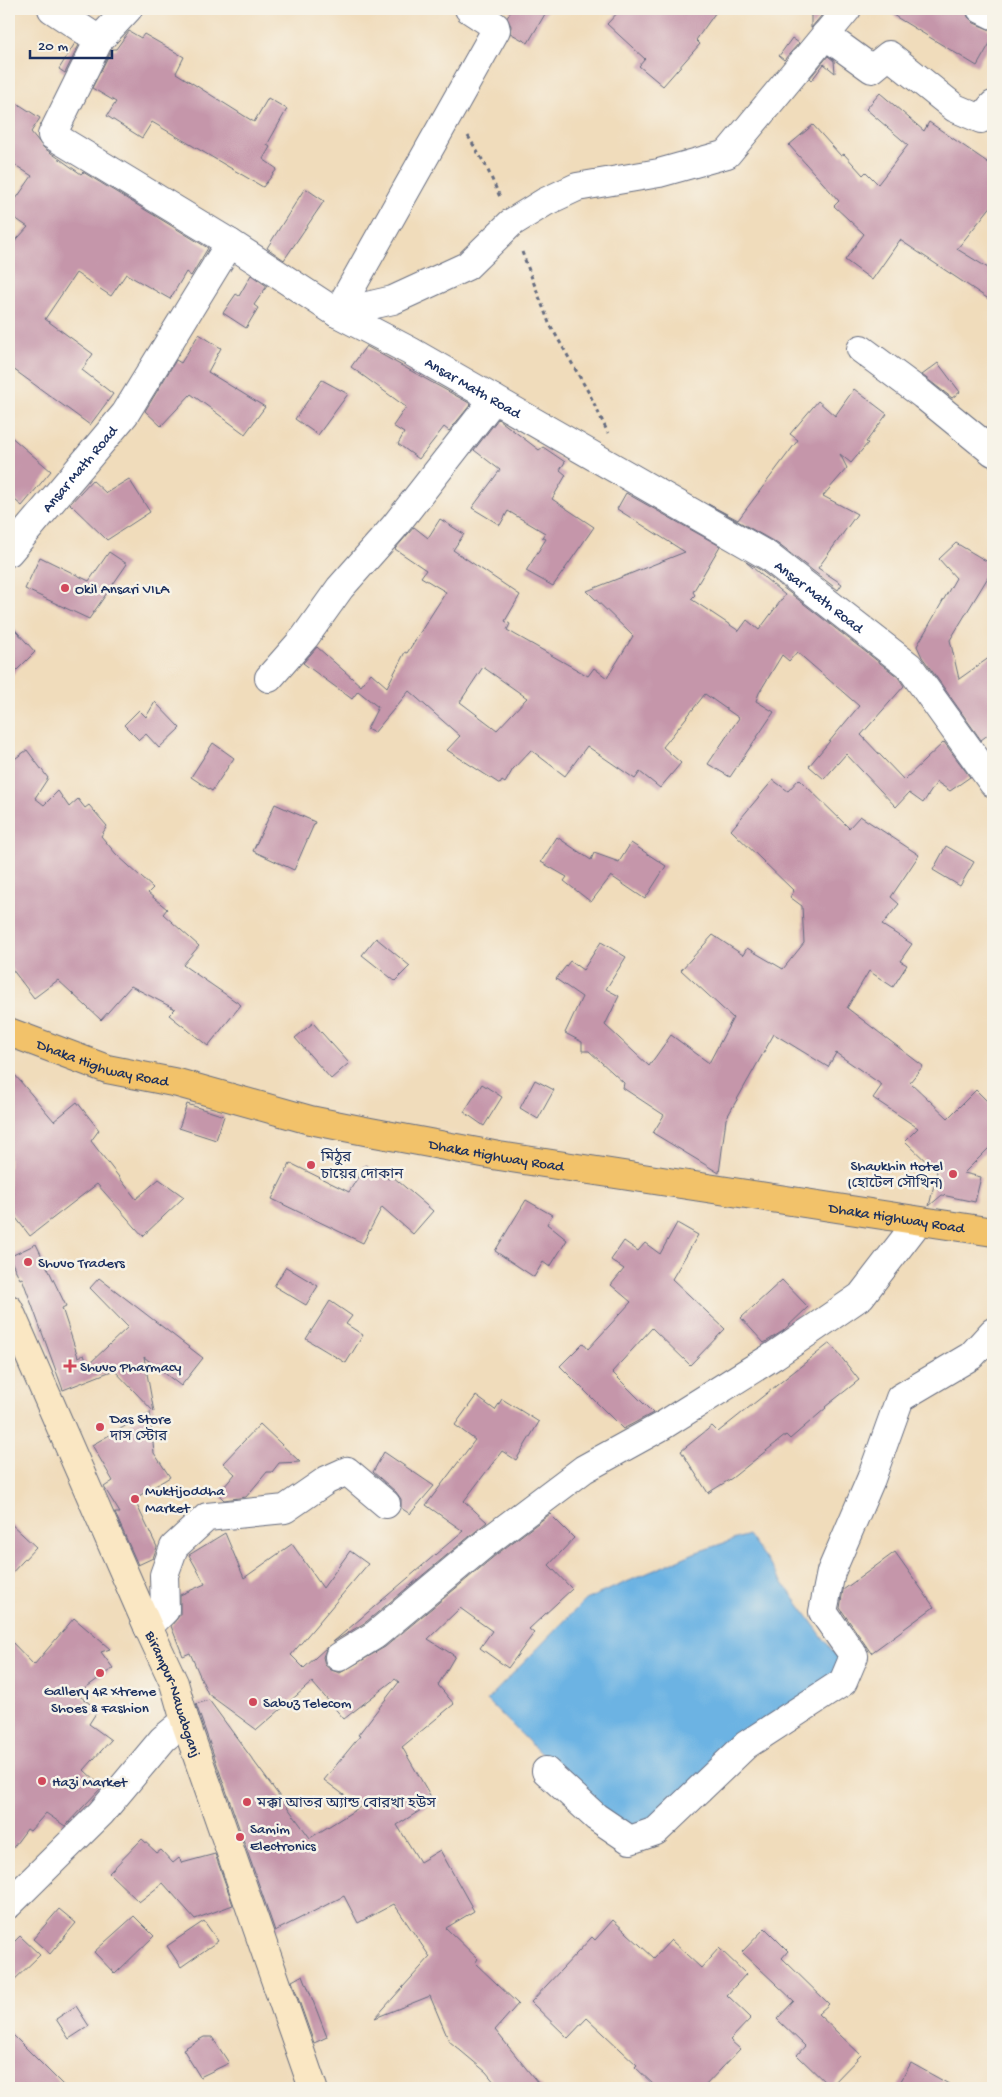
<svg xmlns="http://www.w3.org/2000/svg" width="1002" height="2097" viewBox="0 0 1002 2097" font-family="'Gochi Hand','Noto Sans Bengali',sans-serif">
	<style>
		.water { fill: #6cb3e3; stroke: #4471a0 }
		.building { fill: #c596aa; fill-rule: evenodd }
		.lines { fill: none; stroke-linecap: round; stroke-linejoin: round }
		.minor-casing { stroke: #666c7f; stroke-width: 30 }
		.secondary-casing { stroke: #666c7f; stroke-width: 30 }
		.primary-casing { stroke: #666c7f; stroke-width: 30 }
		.path { stroke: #666c7f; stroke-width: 3; stroke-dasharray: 4 4; stroke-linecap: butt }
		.minor { stroke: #fff; stroke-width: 28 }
		.secondary { stroke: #fae7c3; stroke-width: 28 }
		.primary { stroke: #f2c26a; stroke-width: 28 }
		.poi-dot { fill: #d1495b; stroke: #f7f3e8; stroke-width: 2 }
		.labels { text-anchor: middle; stroke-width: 5; stroke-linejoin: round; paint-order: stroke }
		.street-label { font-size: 15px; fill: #1b2f5e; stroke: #f7f3e8 }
		.poi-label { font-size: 15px; fill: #1b2f5e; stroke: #f7f3e8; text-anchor: start }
	</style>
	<rect width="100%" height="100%" fill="#f7f3e8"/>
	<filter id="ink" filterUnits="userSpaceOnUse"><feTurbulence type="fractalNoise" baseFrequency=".02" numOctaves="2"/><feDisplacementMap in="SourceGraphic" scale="10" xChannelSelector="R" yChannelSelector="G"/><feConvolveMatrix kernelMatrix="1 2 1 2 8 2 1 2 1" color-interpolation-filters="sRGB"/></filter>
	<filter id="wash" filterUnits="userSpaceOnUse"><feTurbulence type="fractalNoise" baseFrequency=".0096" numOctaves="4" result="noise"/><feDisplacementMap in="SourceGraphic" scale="20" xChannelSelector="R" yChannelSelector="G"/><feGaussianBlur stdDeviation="1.12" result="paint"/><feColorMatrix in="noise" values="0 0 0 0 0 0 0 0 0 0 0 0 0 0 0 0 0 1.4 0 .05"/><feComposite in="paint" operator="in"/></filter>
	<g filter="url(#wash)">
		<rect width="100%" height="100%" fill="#f0dcbb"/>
		<polygon class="water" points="748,1535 843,1665 641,1833 590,1803 487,1700 585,1600 694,1553"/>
		<g id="blocks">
			<g class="building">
				<polygon points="512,9 548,9 528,43 510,33 511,26 507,18"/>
				<polygon points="621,9 718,9 696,40 700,44 663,86 639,66 645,59 607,24"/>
				<polygon points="811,9 827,9 811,28"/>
				<polygon points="883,9 966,9 968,17 974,23 993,31 993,38 977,66"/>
				<polygon points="129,31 141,38 144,34 184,57 176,73 254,122 268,98 287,109 267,145 270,147 263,159 277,169 263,187 152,122 142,138 107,116 116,102 92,88 112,49 116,49"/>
				<polygon points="792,38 799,43 784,60 779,56"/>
				<polygon points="75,43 79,45 65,73 59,69"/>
				<polygon points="828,56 834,61 835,73 824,64 811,81 809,79"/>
				<polygon points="880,93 924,131 929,122 993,166 993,204 957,249 993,271 993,302 900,240 872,280 845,260 864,234 834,206 839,201 789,145 813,125 841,156 844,154 863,175 866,172 878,184 908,145 866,109"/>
				<polygon points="9,98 40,118 31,132 44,148 81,174 83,172 208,248 191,276 186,272 170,299 126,274 111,296 76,273 45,319 93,354 82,370 113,394 90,425 9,366 9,248 28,227 9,214 9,209 32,176 12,163 9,167"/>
				<polygon points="305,188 324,201 284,260 267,248"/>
				<polygon points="251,275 267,286 254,305 258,308 246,328 223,313 236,294 239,296"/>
				<polygon points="199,334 221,348 208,372 265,407 245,434 191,394 161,426 145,411 176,360 181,363"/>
				<polygon points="366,346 471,404 449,431 444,427 419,459 398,444 404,433 393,426 406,407 351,367"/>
				<polygon points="938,363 960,392 952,398 922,375"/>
				<polygon points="322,380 348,394 318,435 295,419"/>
				<polygon points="854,389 887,414 866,442 868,443 851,463 840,454 847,468 823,496 857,514 818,568 842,584 838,590 778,544 708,504 738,520 798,440 790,434 818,401 835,416"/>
				<polygon points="498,419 539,450 543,447 565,462 560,470 566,475 552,499 594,527 553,586 526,571 546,539 542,537 545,533 508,511 500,525 472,508 500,470 474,450"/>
				<polygon points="9,435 51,471 22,506 9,495"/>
				<polygon points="129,479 150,512 107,540 70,504 92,480 106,493"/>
				<path d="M626,493L720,546L693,592L695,595L691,599L739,631L747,620L759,630L785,595L746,562L759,569L898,677L904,686L861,735L904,780L944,742L970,777L950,791L937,782L923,803L909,793L896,807L846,754L824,779L809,766L859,706L797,652L789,661L782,655L759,693L756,701L774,712L730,777L708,764L739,718L705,694L663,747L681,763L660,788L640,772L635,779L587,746L565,776L531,750L513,769L505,783L502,781L500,784L447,750L460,736L409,691L374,733L367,729L378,707L358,691L352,699L303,663L317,647L361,686L371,673L387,687L405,652L407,653L446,592L421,577L426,570L395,549L414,527L428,538L440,519L464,534L453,550L520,595L505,621L510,624L507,630L588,676L594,668L607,678L633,636L587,591L685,552L617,509ZM483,667L527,698L497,730L460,702Z"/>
				<polygon points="956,543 993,565 993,569 950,640 959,679 993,655 993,731 981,740 922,657 917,646 956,578 939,559"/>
				<polygon points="109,552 127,564 89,619 25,589 40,557 89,581"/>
				<polygon points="9,623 35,652 9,678"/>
				<polygon points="155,702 180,728 159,748 146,734 139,740 124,725 139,710 146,717"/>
				<polygon points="213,743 234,758 212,791 191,777"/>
				<polygon points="27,750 48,778 35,798 44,805 58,791 69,807 78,799 85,808 89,805 107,826 101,836 116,854 153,888 148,893 167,909 163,914 199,946 183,965 241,1005 208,1046 169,1015 175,1009 131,986 101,1020 58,980 34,998 9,965 9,763"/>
				<polygon points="799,779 849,828 860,816 919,855 891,897 899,904 882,925 912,944 900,961 907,965 893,987 869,971 847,1008 923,1066 910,1082 948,1118 976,1090 993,1107 993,1144 964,1173 981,1177 975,1202 942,1195 929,1206 937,1172 905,1141 918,1128 873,1098 882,1085 836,1053 828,1067 774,1034 726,1119 719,1173 653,1133 664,1115 623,1088 624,1083 589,1051 582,1051 582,1042 565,1033 582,997 556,979 570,961 583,970 601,942 626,957 606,989 619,996 605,1025 649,1066 671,1035 709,1063 733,1018 681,970 713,935 743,955 747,948 783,969 804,943 802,906 790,897 794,891 731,830 773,780 788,791"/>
				<polygon points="275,804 315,822 294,870 253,851"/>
				<polygon points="557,837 591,860 594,853 619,862 631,843 666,866 645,899 611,876 591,902 564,881 567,877 541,862"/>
				<polygon points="946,846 974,862 960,886 933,870"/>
				<polygon points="376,938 410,966 395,981 362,955"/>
				<polygon points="313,1023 349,1063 331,1079 295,1038"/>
				<polygon points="9,1068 54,1121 77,1102 99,1130 91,1141 136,1199 159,1179 184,1197 143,1236 97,1184 30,1236 9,1209"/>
				<polygon points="535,1080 554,1090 538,1119 520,1108"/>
				<polygon points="482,1084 502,1097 484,1126 464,1112"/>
				<polygon points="187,1104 224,1116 216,1140 179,1128"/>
				<polygon points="290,1163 349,1192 365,1165 389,1179 392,1176 433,1211 413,1234 382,1207 363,1243 272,1199"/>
				<polygon points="526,1200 552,1215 547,1224 567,1240 550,1267 543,1262 534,1277 495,1251"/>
				<polygon points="677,1223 698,1235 672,1279 725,1329 690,1365 652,1328 612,1372 653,1413 623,1429 560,1366 583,1343 588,1349 631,1302 611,1285 624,1269 611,1260 624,1241 638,1251 645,1243 660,1254"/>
				<polygon points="36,1244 66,1306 62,1308 78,1357 84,1355 88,1365 128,1327 90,1288 99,1278 203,1358 181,1386 144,1357 154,1412 114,1370 63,1390 22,1278 20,1279 9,1257"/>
				<polygon points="286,1267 318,1286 306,1305 274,1286"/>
				<polygon points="782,1280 808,1307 783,1331 764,1343 741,1318"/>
				<polygon points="330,1301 352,1316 346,1324 363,1335 346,1363 306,1339"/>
				<polygon points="830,1343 859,1380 825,1407 826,1408 790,1439 786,1435 732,1478 708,1493 681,1451 712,1426 718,1432"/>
				<polygon points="476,1396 495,1410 502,1399 539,1422 516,1460 502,1451 464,1501 487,1522 366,1622 333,1642 463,1531 426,1505 475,1440 455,1425"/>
				<polygon points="150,1412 154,1453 170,1477 134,1499 157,1547 153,1558 138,1565 115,1513 120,1513 104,1487 113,1481 92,1445"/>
				<polygon points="260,1424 300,1462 279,1463 272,1472 267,1472 246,1497 224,1500 218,1494 235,1474 223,1463"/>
				<polygon points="384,1452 434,1486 410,1514 401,1508 401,1499 396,1492 373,1472"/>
				<polygon points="550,1514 574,1538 549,1565 572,1589 529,1629 534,1633 508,1668 480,1648 492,1631 460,1608 428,1639 455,1656 438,1685 454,1704 402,1747 434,1802 397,1825 420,1862 440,1850 474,1911 446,1928 478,1959 475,1963 518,2004 495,2030 542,2088 499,2088 486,2072 449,2041 430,1996 375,2018 430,1957 394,1904 358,1923 344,1896 275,1931 196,1704 209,1700 310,1838 360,1807 324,1780 360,1736 358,1735 399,1682 395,1679 344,1719 312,1682 257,1730 208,1694 190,1653 183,1656 171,1626 180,1615 180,1595 205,1584 189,1555 225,1533 244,1578 292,1544 323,1588 350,1551 368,1564 291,1655 304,1668 327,1647 323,1657 325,1665 331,1670 340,1673 385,1647 497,1554"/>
				<polygon points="9,1522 36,1547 9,1576"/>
				<polygon points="895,1552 934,1607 871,1653 840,1608 843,1590"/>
				<polygon points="74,1618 110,1649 101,1652 113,1668 77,1694 98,1710 89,1724 111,1740 84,1770 102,1787 65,1826 46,1813 30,1831 27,1829 9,1853 9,1639 34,1665"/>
				<polygon points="142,1839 157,1853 161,1850 173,1863 179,1858 182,1863 215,1854 233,1905 195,1919 163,1883 139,1902 109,1873"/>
				<polygon points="59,1909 76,1923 50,1954 33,1939"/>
				<polygon points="134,1916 154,1936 115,1974 94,1952"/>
				<polygon points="613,1920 654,1958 671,1940 701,1968 719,1948 746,1974 727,1995 751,2018 730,2040 740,2049 703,2088 657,2088 635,2067 637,2065 587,2018 568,2038 531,2002 592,1937 595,1940"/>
				<polygon points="204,1921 218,1941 181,1967 167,1946"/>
				<polygon points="765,1928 788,1951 782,1958 829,2004 818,2014 861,2055 830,2087 797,2055 805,2046 777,2019 794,2001 742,1952"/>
				<polygon points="20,1936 40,1955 9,1985 9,1947"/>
				<polygon points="303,1975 327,2037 314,2043 292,1981"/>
				<polygon points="76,2006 89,2026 69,2039 56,2019"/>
				<polygon points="9,2031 66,2088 9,2088"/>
				<polygon points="204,2037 212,2037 229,2063 200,2077 183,2049"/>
				<polygon points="911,2063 956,2088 897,2088"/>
			</g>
		</g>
	</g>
	<g filter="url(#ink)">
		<use href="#blocks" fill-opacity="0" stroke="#666c7f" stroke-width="1"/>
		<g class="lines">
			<defs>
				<g id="minor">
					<polyline points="52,9 99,40 52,135 230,243"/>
					<polyline points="981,9 993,15"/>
					<polyline points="825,35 872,69 889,55 955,108 981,119 993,105"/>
					<polyline points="99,40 128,9"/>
					<polyline points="337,313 393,300 467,266 511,223 545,202 577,187 659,173 727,154 847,9"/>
					<polyline points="337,313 496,30 495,26 469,9"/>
					<polyline points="861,349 923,395 993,452"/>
					<path id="s1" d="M9,552L125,414L230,243L337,313L410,351L768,556L909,666L993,783"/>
					<polyline points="269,678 305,637 340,588 394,527 494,399"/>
					<polyline points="148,1627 165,1610 164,1575 174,1547 207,1517 285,1509 327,1480 347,1471 386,1504"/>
					<polyline points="339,1657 375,1635 487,1542 584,1469 662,1426 775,1355 861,1296 918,1222"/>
					<polyline points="546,1771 596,1817 630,1840 656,1831 746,1745 843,1682 854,1656 823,1612 831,1572 871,1479 900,1398 971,1356 993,1332"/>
					<polyline points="9,1904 101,1813 163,1739 185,1721"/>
				</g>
				<g id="secondary">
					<path id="s2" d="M9,1309L148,1627L174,1683L185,1721L313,2088"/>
				</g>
				<g id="primary">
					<path id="s3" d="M9,1032L107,1069L178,1083L310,1120L370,1132L499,1156L993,1232"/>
				</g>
			</defs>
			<use href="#minor" class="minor-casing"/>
			<use href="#secondary" class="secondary-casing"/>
			<use href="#primary" class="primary-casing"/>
			<g class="path">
				<polyline points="468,136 486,166 500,197"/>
				<polyline points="522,252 549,323 590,395 608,433"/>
			</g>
			<use href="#minor" class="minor"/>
			<use href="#secondary" class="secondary"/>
			<use href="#primary" class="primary"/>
		</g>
	</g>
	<g class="poi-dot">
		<circle cx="65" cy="588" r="5"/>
		<circle cx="311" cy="1165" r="5"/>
		<circle cx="953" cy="1174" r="5"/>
		<circle cx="28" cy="1262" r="5"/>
		<path d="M67.5 1358.5h5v5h5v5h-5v5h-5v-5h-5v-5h5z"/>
		<circle cx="100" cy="1427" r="5"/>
		<circle cx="135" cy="1499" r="5"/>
		<circle cx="100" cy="1673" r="5"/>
		<circle cx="253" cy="1702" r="5"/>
		<circle cx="42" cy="1781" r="5"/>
		<circle cx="247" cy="1802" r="5"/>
		<circle cx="240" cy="1837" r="5"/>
	</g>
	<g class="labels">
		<g class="street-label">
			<text dy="5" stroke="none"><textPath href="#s1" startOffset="664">Ansar Math Road</textPath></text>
			<text dy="5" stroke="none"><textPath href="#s1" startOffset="109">Ansar Math Road</textPath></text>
			<text dy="5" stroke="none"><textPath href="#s1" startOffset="1069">Ansar Math Road</textPath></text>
			<text dy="5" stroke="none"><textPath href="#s3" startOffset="99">Dhaka Highway Road</textPath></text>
			<text dy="5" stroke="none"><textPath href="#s3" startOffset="504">Dhaka Highway Road</textPath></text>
			<text dy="5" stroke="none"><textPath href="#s3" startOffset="909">Dhaka Highway Road</textPath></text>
			<text dy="5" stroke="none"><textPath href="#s2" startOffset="419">Birampur-Nawabganj</textPath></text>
		</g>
		<g class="poi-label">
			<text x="75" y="593">Okil Ansari VILA</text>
			<text x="321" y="1161">মিঠুর<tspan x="321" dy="17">চায়ের দোকান</tspan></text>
			<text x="943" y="1170" text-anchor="end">Shaukhin Hotel<tspan x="943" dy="17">(হোটেল সৌখিন)</tspan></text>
			<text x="38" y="1267">Shuvo Traders</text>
			<text x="80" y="1371">Shuvo Pharmacy</text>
			<text x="110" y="1423">Das Store<tspan x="110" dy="17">দাস স্টোর</tspan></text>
			<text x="145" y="1495">Muktijoddha<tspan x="145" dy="17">Market</tspan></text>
			<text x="100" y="1695" text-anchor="middle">Gallery 4R Xtreme<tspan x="100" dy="17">Shoes &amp; Fashion</tspan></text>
			<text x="263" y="1707">Sabuz Telecom</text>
			<text x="52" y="1786">Hazi Market</text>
			<text x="257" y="1807">মক্কা আতর অ্যান্ড বোরখা হউস</text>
			<text x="250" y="1833">Samim<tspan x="250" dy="17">Electronics</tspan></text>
		</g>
	</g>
	<rect width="1002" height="2097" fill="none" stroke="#f7f3e8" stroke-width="30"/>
	<path d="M30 50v8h82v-8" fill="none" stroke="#1b2f5e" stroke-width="2.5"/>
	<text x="38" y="50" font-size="15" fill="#1b2f5e" stroke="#f7f3e8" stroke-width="4" paint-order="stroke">20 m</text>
</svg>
